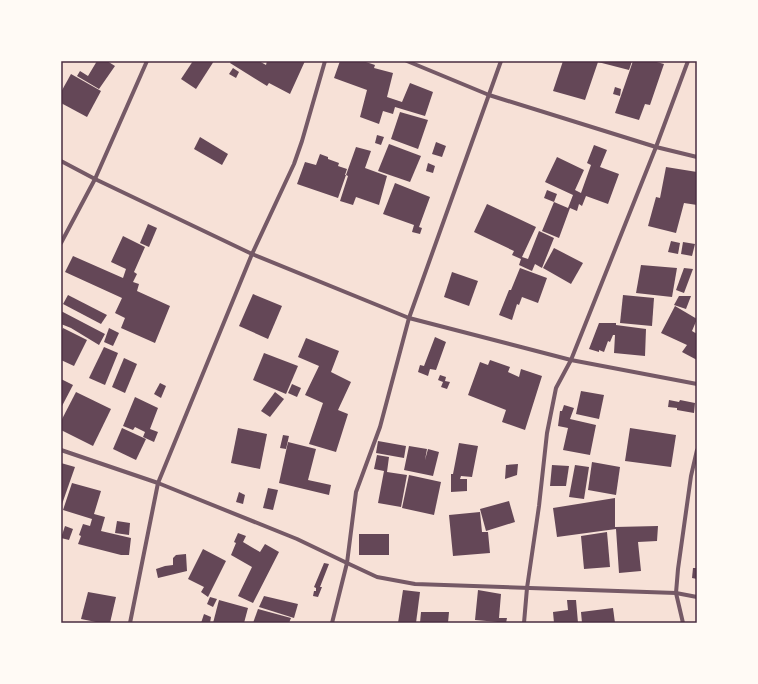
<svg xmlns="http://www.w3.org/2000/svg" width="758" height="684" viewBox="0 0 758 684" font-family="'Times New Roman',serif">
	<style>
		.building { fill: #644757 }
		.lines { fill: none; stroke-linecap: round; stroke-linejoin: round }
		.minor { stroke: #755966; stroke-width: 4 }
		.neatline { fill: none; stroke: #4a2c40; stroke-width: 1.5 }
	</style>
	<rect width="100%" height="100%" fill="#f7e1d7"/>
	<g class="building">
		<polygon points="97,61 107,61 115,66 99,89 77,76 80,71 88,76"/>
		<polygon points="193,61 214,61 196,89 181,79"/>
		<polygon points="231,61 259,61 266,65 267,61 305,61 290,94 269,83 267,86 230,63"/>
		<polygon points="340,61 363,61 375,65 374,68 393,73 387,97 402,102 410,83 433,92 425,116 395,107 393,114 383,111 379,124 360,117 367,90 334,78"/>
		<polygon points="563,61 632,61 629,70 598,62 585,100 553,91"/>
		<polygon points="633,61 653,61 664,64 650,105 645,104 639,120 615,113"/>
		<polygon points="233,68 239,72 236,78 229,74"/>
		<polygon points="71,74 101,91 87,117 61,103 61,92"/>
		<polygon points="615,87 621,89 620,96 613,94"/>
		<polygon points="400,112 428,120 418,149 391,139"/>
		<polygon points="377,135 384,137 381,145 375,143"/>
		<polygon points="200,137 228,154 222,165 194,149"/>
		<polygon points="436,142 446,146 442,157 432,154"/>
		<polygon points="389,144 421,156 410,182 378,171"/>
		<polygon points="594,145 607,150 600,167 619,174 608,204 586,196 582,206 579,204 577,211 570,208 559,238 542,231 554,202 568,208 573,195 545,182 557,157 584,170 575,190 581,193 591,165 587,163"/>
		<polygon points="356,147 371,151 365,168 387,176 379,205 356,197 353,205 340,201 348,176 346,175"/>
		<polygon points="320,154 328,157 328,159 339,163 338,166 347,169 345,175 346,175 338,198 297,184 305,162 316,165"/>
		<polygon points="428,163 435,166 433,173 426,171"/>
		<polygon points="666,167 697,172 697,205 684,203 676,233 648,226 656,197 660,198"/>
		<polygon points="395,183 430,197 419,227 422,228 420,234 412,232 414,225 383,214"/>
		<polygon points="547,190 557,194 554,202 544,198"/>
		<polygon points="487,204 536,227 522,257 528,259 539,231 554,238 542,268 535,264 532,271 519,265 521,259 512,255 514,251 474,232"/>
		<polygon points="148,224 157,228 149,247 140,243"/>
		<polygon points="123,236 145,247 134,272 137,274 133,282 139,284 137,291 170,306 155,343 121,328 125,318 115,313 122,298 65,272 73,256 123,278 126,269 111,262"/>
		<polygon points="671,241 680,243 678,254 668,252"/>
		<polygon points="683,242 695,244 692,256 681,254"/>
		<polygon points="554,248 583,263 571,284 543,268"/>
		<polygon points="641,265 677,268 672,297 636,293"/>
		<polygon points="520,268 547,278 538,303 522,297 519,305 517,304 512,320 499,315 509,290 511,290"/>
		<polygon points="684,268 693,269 684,293 676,290"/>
		<polygon points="452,272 478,281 469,306 444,297"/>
		<polygon points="253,294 282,306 268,339 239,326"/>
		<polygon points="68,295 107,315 101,324 63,304"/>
		<polygon points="623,295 654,298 652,326 620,323"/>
		<polygon points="679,296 691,296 686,309 674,305"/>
		<polygon points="675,306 697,319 692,331 697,334 697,360 682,352 687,345 661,333"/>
		<polygon points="61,311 105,334 99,345 71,328 61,324"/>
		<polygon points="599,323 616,323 616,325 646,329 645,356 614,353 615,335 613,335 610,342 608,341 604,352 599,350 599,352 589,349"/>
		<polygon points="63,328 87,340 74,366 61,360 61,329 62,330"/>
		<polygon points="109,328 119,333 113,346 104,342"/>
		<polygon points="435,337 446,342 436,370 430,369 428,376 418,372 420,365 424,366"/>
		<polygon points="306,338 339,351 331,372 351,382 338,410 348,414 336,452 309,444 323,403 305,395 319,366 298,357"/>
		<polygon points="104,347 118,353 105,385 89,378"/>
		<polygon points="264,353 298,366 286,394 253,380"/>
		<polygon points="124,358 137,364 125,393 112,387"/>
		<polygon points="490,360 510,367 508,372 519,377 521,369 542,376 525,430 502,422 506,410 468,395 480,362 488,365"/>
		<polygon points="440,375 446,377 445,381 450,382 447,389 441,387 443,382 438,380"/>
		<polygon points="61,379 73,385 61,408"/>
		<polygon points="160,383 166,386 161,398 154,394"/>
		<polygon points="292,384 301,388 297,397 288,393"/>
		<polygon points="581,391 604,395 599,419 576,414"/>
		<polygon points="76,392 111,409 93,446 61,430 61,421"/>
		<polygon points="275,392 284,399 270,417 261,411"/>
		<polygon points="135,397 158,408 150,429 158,432 154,442 143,437 145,432 135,427 133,430 123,426"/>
		<polygon points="669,400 679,402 680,400 695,403 694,413 677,410 677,408 668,407"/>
		<polygon points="564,405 574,408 570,419 596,425 590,455 563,450 568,428 558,426 560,411 562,411"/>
		<polygon points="122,428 146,439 136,460 113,449"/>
		<polygon points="238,428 267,434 260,469 231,463"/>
		<polygon points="630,428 676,435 671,467 625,461"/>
		<polygon points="283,435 289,436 286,449 280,448"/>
		<polygon points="378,441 406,446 404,458 376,453"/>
		<polygon points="288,442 316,449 308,480 331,485 329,495 279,483"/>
		<polygon points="459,443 478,446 472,477 461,476 460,479 467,479 467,491 451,492 451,474 453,474"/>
		<polygon points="409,446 427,449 425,460 428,449 439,452 433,476 404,470"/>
		<polygon points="377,455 389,457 387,472 407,475 401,507 378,503 384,471 374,469"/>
		<polygon points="592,462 620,467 616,495 588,490"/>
		<polygon points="61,463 75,467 61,507"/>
		<polygon points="518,464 517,475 505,479 506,465"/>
		<polygon points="552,465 569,466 566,486 550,486"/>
		<polygon points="575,465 589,467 584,499 569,497"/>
		<polygon points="409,475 441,482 434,515 402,508"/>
		<polygon points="72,483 101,491 94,514 105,517 101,531 131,538 129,555 121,555 78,544 81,536 79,535 83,524 90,526 92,519 63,510"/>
		<polygon points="268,488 278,490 273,510 263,508"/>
		<polygon points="239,492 245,495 243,504 236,502"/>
		<polygon points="615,498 615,527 658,526 657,541 638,542 641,571 619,573 616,529 557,537 553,508"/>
		<polygon points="509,501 515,522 486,531 480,509"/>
		<polygon points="480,512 482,532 488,532 490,553 453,556 449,515"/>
		<polygon points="117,521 130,523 129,535 115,533"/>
		<polygon points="65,526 73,529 69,540 61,538"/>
		<polygon points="607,532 610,567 584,569 581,536"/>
		<polygon points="238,533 246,536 243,542 260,552 265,544 279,552 253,603 238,596 252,567 231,555 236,543 234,542"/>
		<rect x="359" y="534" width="30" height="21"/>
		<polygon points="203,549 226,561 208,597 201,592 204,587 188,579"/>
		<polygon points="186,554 187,571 158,578 156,569 165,566 173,565 173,558 176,555"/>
		<polygon points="324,563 329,564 320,587 322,587 318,597 313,596 314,591 316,591 316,588 314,587"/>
		<polygon points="693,568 697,568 697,579 692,578"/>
		<polygon points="403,590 420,592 416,623 398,623"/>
		<polygon points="478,590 501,594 499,618 507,618 506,623 498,623 498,622 475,620"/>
		<polygon points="88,592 116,597 110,623 101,623 81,619"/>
		<polygon points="264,596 298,604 294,618 259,607"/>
		<polygon points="210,597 217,599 213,607 207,604"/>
		<polygon points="219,600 248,608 244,623 213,623"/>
		<polygon points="567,600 576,600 578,623 554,623 553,612 568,610"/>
		<polygon points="613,608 615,623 582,623 581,612"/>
		<polygon points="258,609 291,618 289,623 253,623"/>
		<polygon points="421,612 449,612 448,623 420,623"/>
		<polygon points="204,614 211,617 210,623 201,623"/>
	</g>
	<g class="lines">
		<g class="minor">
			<polyline points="407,61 489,95 656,147 697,157"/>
			<polyline points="61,161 95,179 252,254 409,318 571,360 697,384"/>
			<polyline points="61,243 95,179 147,61"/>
			<polyline points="61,450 158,483 297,539 347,563 377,577 415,584 676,593 697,597"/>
			<polyline points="130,623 158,483 252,254 294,164 302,141 325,61"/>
			<polyline points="332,623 347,563 356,492 380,427 409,318 501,61"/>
			<polyline points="524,623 527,588 539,506 547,433 556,388 571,360 656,147 688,61"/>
			<polyline points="683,623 676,593 678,569 691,476 697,450"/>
		</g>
	</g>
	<rect width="758" height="684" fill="none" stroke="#fffaf5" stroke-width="124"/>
	<rect x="62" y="62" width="634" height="560" class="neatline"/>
</svg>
